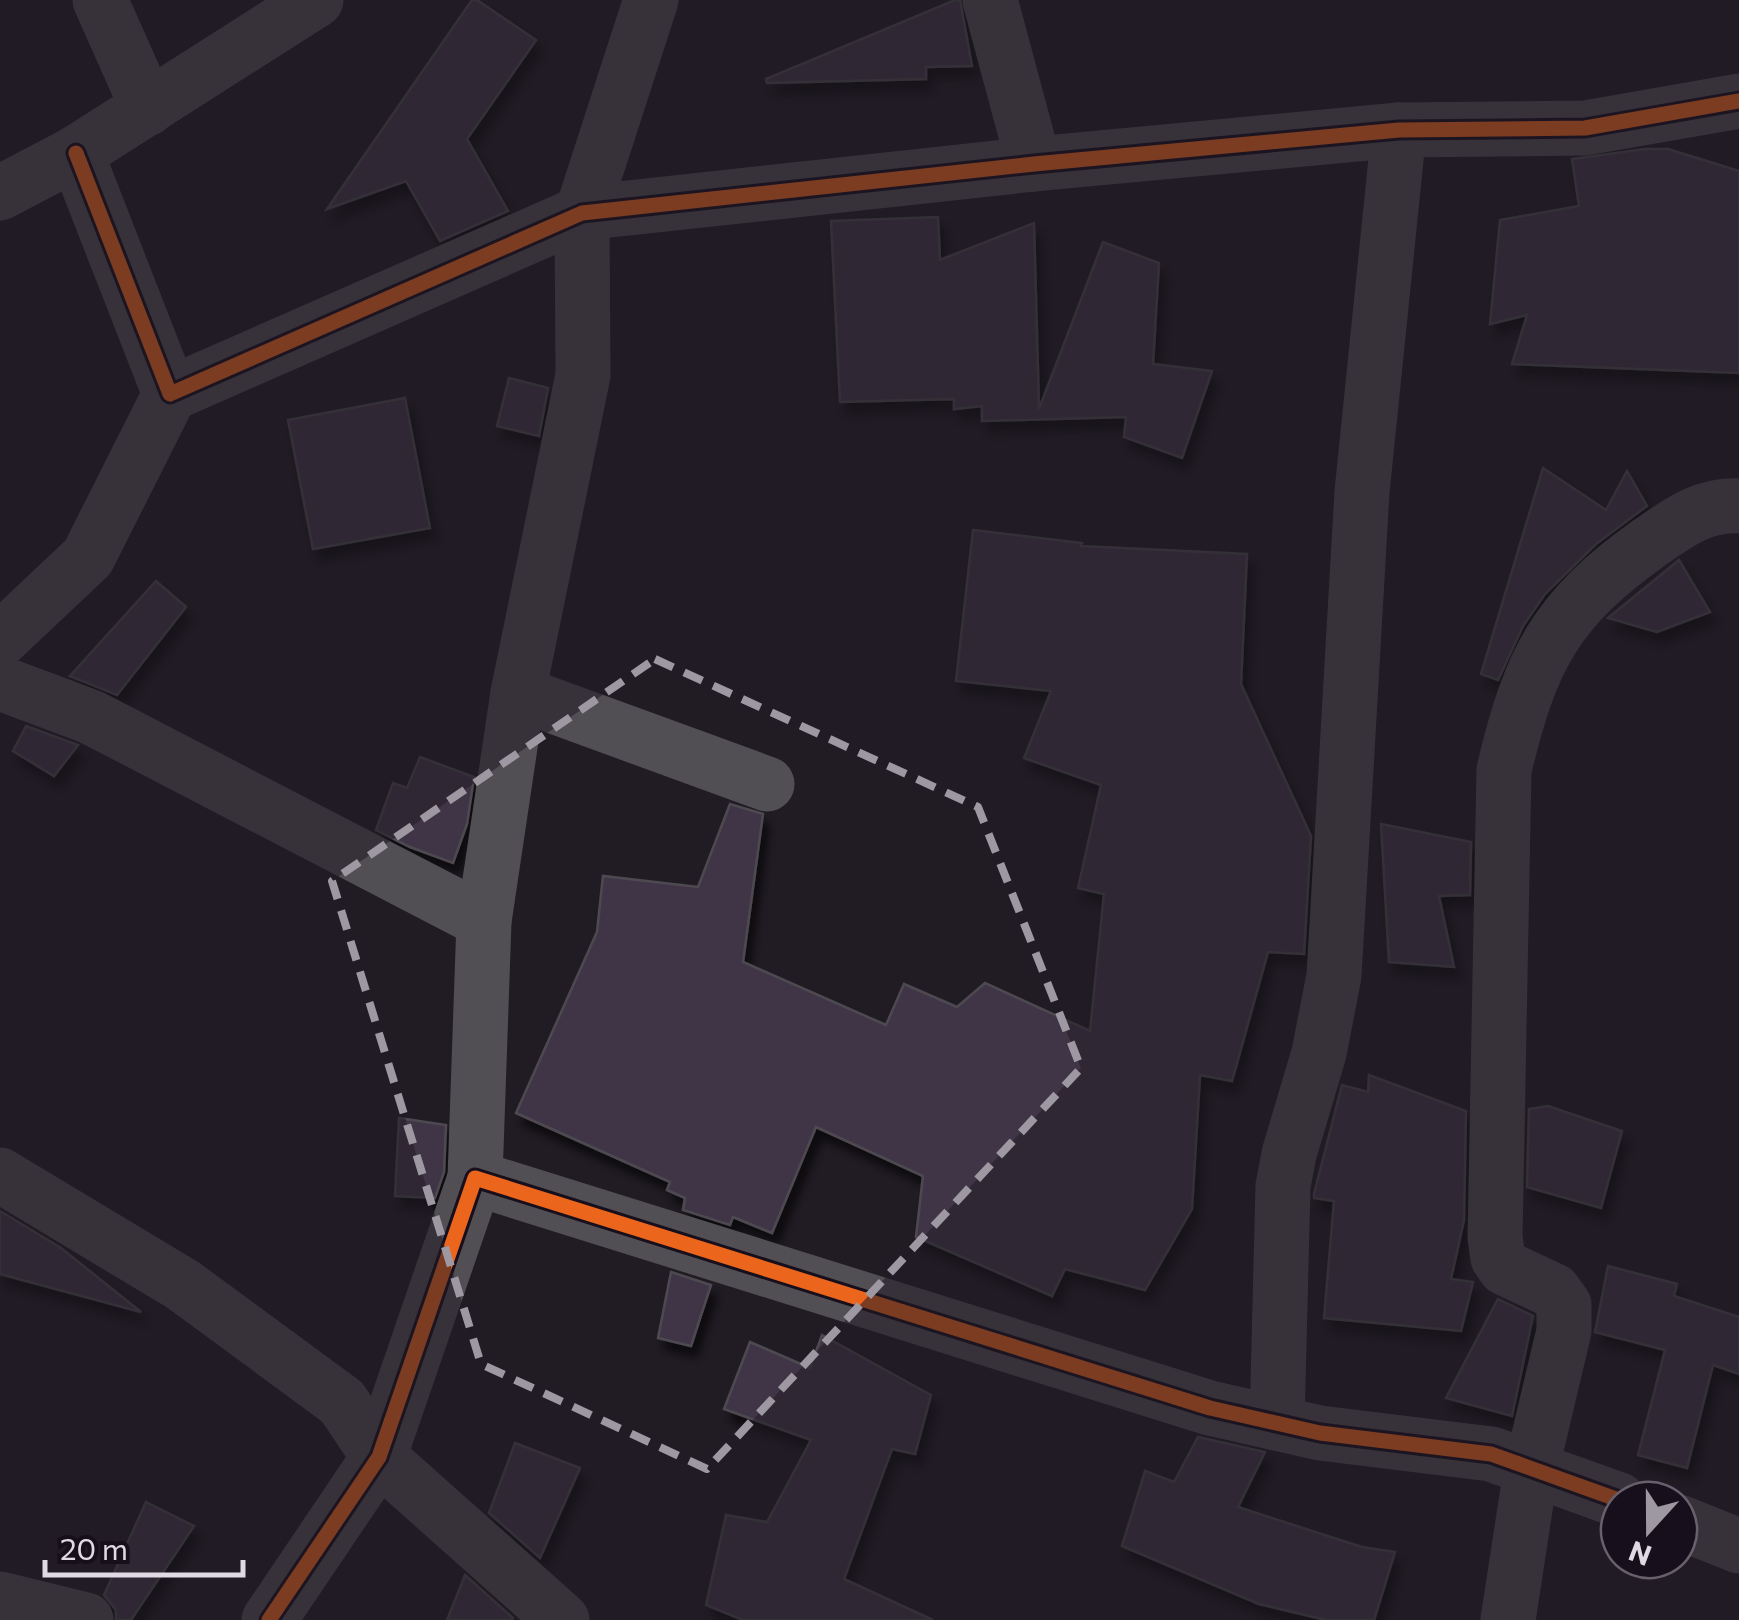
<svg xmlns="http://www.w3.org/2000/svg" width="1739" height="1620" viewBox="0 0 1739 1620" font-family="Commissioner,sans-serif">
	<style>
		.building { fill: #403546; stroke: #4e4a51; stroke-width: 2.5; filter: url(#shadow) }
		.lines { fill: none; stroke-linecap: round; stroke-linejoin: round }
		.street { stroke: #524f54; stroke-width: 55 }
		.cycleway-casing { stroke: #180f1d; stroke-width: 21 }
		.cycleway { stroke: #eb651d; stroke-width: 15 }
		.marked { fill: none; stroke: #9d98a1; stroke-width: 8; stroke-dasharray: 20 12; stroke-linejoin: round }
	</style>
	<defs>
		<filter id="shadow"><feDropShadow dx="6" dy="11" stdDeviation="5" flood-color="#0009"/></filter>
	</defs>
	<rect width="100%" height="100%" fill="#211c24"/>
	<g class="building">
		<polygon points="472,0 477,0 536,40 467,139 508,211 440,241 406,181 327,209"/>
		<polygon points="955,0 960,0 972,66 926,67 926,79 767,83 766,79"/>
		<polygon points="1645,149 1668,149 1739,171 1739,373 1512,364 1527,315 1490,324 1500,220 1579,206 1572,159"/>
		<polygon points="938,217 940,260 1034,223 1039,409 1103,242 1159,263 1153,364 1212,371 1182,458 1124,437 1126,417 982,421 982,406 954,409 954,399 840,402 831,221"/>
		<polygon points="509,378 548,388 539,436 497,426"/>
		<polygon points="405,398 430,528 313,549 288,420"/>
		<polygon points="1543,468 1606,510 1627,471 1647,506 1596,544 1545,594 1523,626 1498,680 1481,674"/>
		<polygon points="973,530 1082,543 1081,546 1247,554 1241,684 1311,836 1304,954 1268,952 1232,1081 1200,1075 1192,1209 1145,1290 1065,1269 1052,1296 916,1237 923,1176 816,1127 772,1233 733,1217 730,1225 683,1210 685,1198 667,1190 670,1182 516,1113 597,932 603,876 698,887 730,804 763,814 743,962 886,1025 904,984 957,1007 985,983 1090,1031 1104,894 1078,888 1101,785 1024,758 1051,691 956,681"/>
		<polygon points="1679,560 1710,612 1657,632 1608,618"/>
		<polygon points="156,581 186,607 117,695 70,676"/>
		<polygon points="26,726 78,745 54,776 13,751"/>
		<polygon points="420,757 474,777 467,824 453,863 410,847 376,830 393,783 407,788"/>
		<polygon points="1381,824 1471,842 1470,895 1439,896 1454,967 1389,962"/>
		<polygon points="1369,1075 1466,1111 1464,1220 1451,1279 1473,1282 1461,1331 1324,1318 1334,1201 1314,1198 1314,1194 1342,1085 1368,1092"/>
		<polygon points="1548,1106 1622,1131 1601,1208 1527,1187 1529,1109"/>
		<polygon points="399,1118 446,1125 444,1172 435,1198 395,1196"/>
		<polygon points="0,1211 61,1248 141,1312 0,1274"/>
		<polygon points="1608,1266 1677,1284 1674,1296 1739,1317 1739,1374 1713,1365 1687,1468 1638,1455 1665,1350 1595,1332"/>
		<polygon points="671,1272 711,1285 691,1346 658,1338"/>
		<polygon points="1498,1299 1533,1316 1512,1416 1446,1398"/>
		<polygon points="822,1335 931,1395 915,1454 892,1449 844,1579 933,1620 743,1620 706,1605 726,1515 767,1522 811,1440 724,1409 750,1342 810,1368"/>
		<polygon points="1198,1437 1265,1452 1238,1507 1362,1547 1395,1552 1374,1620 1326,1620 1259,1604 1122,1546 1145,1471 1174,1482"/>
		<polygon points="515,1443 580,1468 540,1558 489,1513"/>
		<polygon points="146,1502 194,1526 131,1620 116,1620 116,1610 104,1595"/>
		<polygon points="465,1575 513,1618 512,1620 447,1620"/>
	</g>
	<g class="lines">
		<g class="street">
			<polyline points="100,0 148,108"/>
			<polyline points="990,0 1034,164"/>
			<polyline points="76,153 170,394 582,213 1034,164 1399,130 1585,128 1739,101"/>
			<polyline points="0,193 76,153 316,0"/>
			<polyline points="0,640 88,557 170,394"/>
			<polyline points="0,683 91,717 484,921"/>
			<polyline points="518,693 767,784"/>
			<polyline points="0,1175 183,1285 342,1402 379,1457 562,1620"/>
			<polyline points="475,1178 484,921 518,693 583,375 582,213 651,0"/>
			<polyline points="1277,1423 1283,1186 1289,1154 1319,1053 1334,976 1362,492 1399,130"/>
			<polyline points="1679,1522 1739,1546"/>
			<polyline points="0,1599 86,1620"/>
			<polyline points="269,1620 379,1457 475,1178 1210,1408 1320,1433 1491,1454 1619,1500"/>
			<path d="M1508,1620L1531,1470L1564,1331V1305L1554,1291L1505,1268L1498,1258L1495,1237L1504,770C1530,660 1555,610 1649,543C1678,523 1703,504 1739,506"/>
		</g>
		<defs>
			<g id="cycleway">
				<polyline points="76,153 170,394 582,213 1034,164 1399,130 1585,128 1739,101"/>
				<polyline points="269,1620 379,1457 475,1178 1210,1408 1320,1433 1491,1454 1619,1500"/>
			</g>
		</defs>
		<use href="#cycleway" class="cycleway-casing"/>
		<use href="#cycleway" class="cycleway"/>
	</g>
	<path d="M0 0H1739V1620H0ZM655,659L978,807L1081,1068L707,1469L481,1364L332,881Z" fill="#211c24" fill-opacity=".55" fill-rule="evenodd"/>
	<path class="marked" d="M655,659L978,807L1081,1068L707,1469L481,1364L332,881Z"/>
	<g transform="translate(1649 1530) rotate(201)"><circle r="48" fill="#180f1d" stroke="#68606d" stroke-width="2.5"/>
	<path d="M0-8L18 38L0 25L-18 38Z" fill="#9d98a1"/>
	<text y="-15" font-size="28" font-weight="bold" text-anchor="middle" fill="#e0dae4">N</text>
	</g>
	<path d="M45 1560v15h198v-15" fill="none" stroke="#e0dae4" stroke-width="5"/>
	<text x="60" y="1560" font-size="30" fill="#e0dae4" stroke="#180f1d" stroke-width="8" paint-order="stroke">20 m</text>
</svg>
